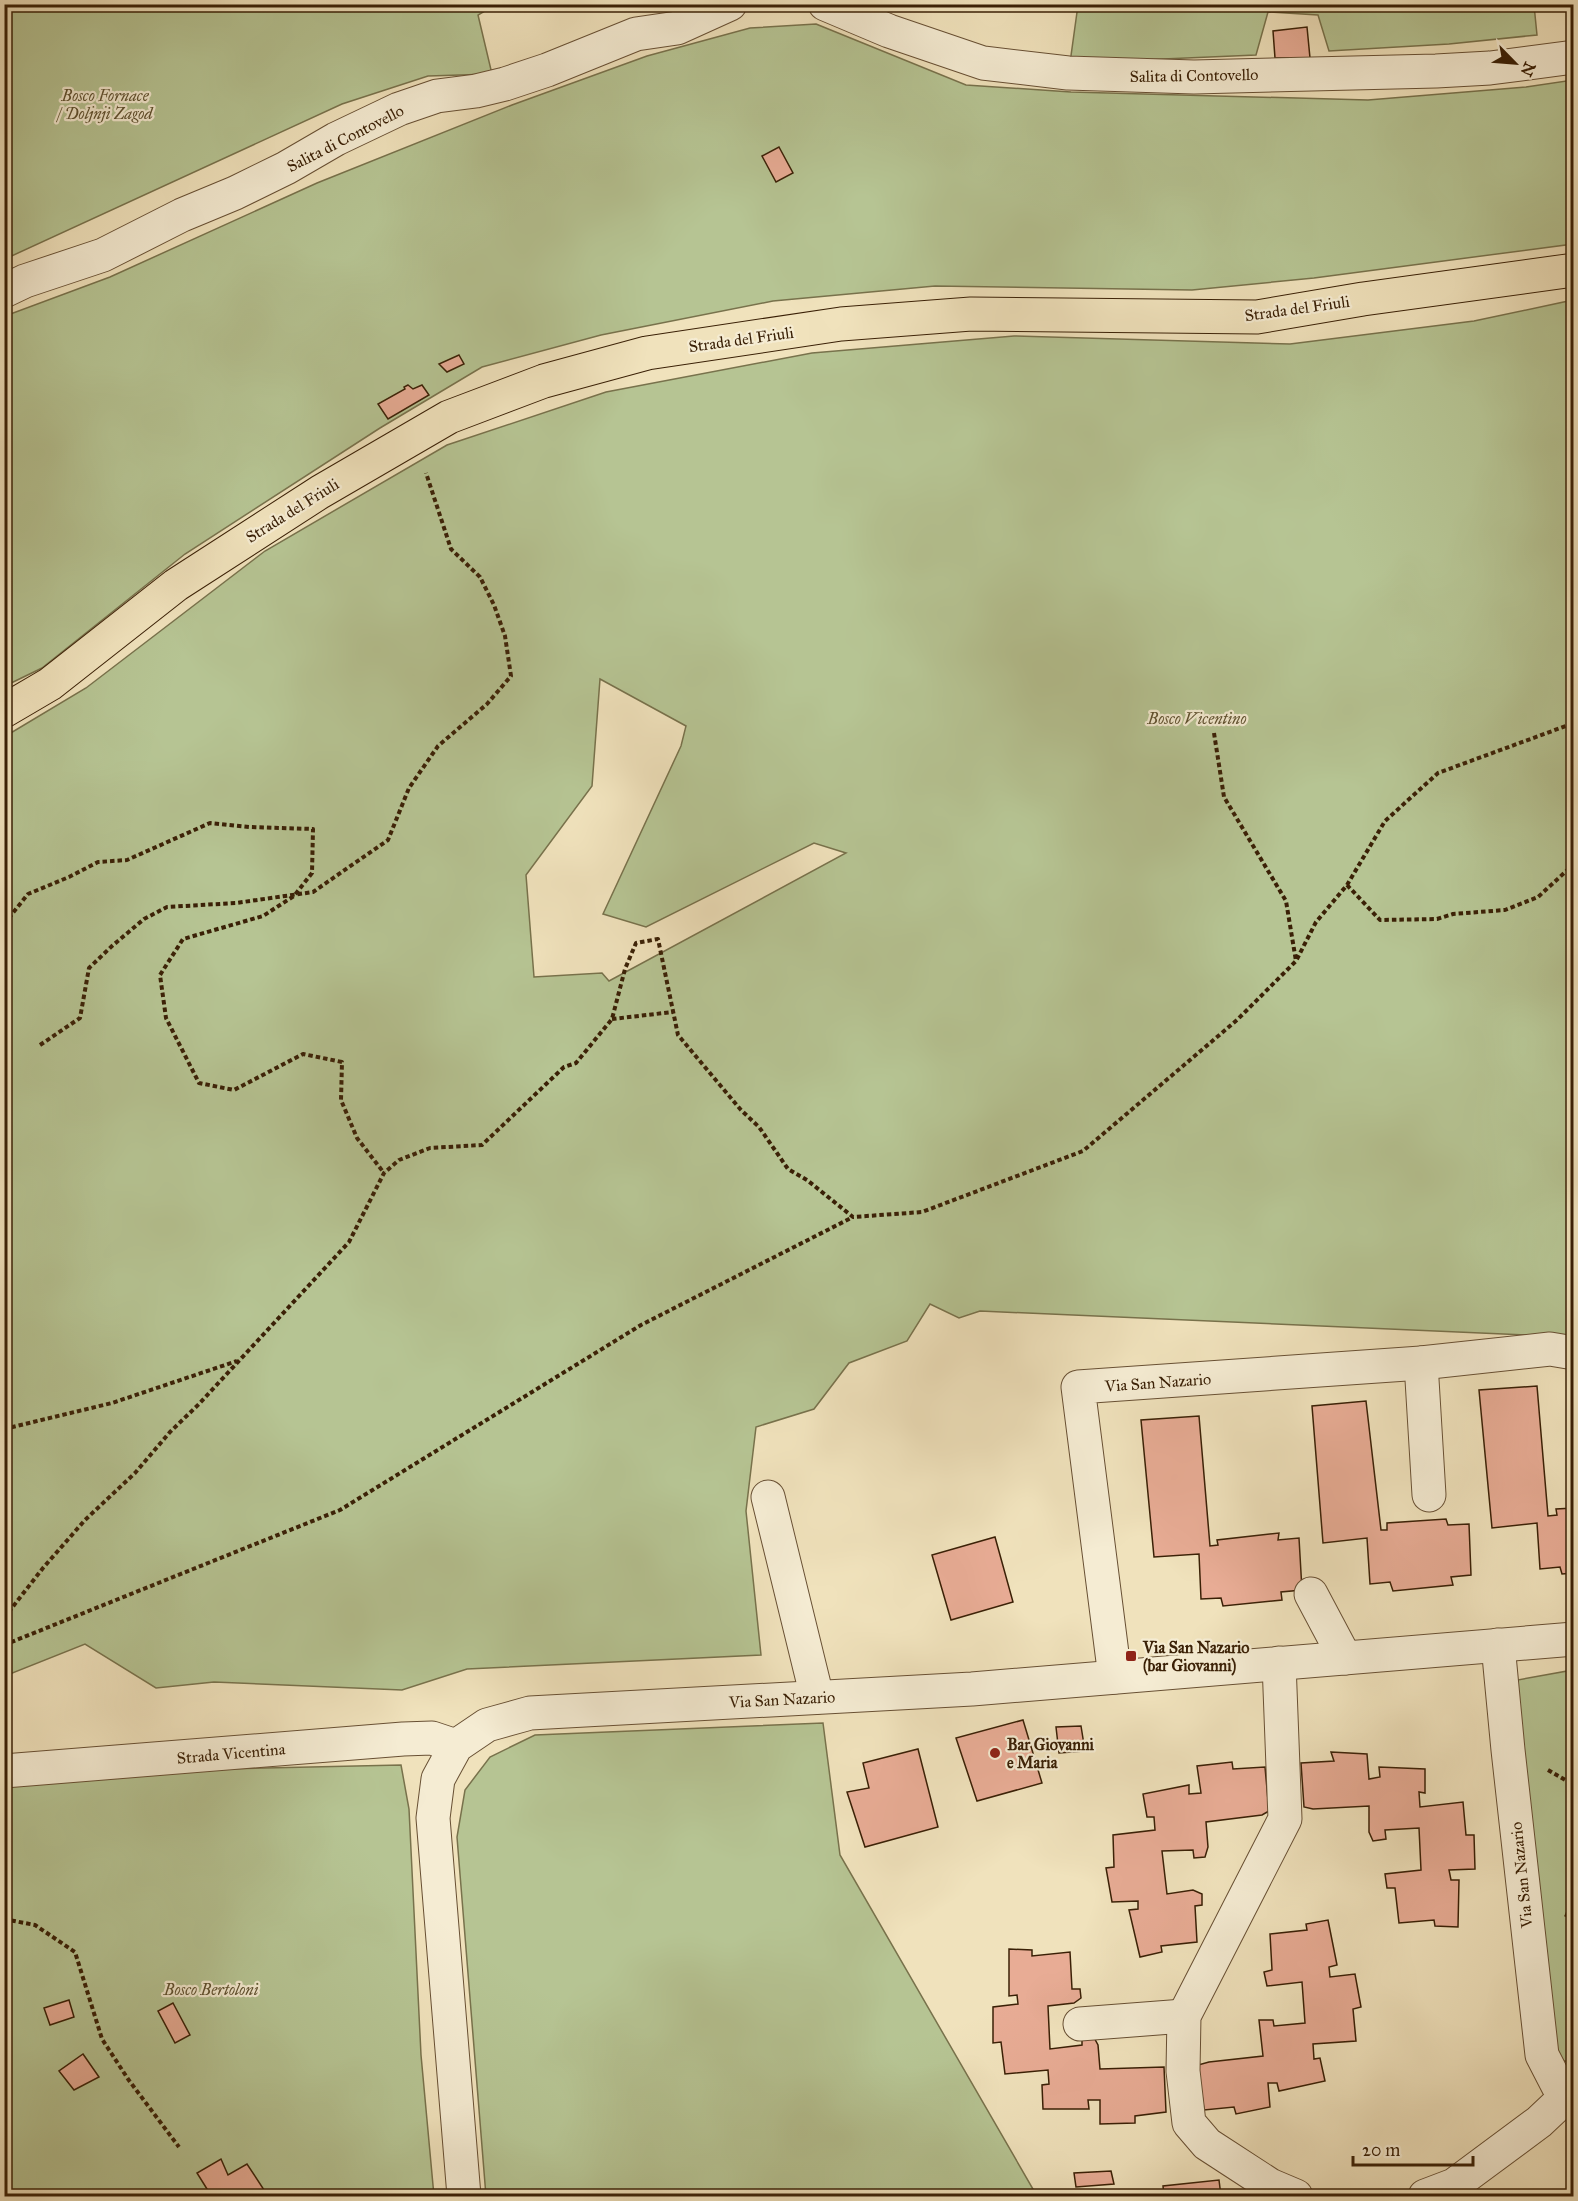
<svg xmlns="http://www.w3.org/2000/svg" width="1578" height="2201" viewBox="0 0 1578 2201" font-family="'IM FELL Great Primer',serif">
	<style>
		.green { fill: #b6c493; stroke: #78724c; stroke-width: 1.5; fill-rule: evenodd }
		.building { fill: #e8ac95; stroke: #3a2006; stroke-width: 1.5 }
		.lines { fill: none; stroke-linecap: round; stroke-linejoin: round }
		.minor-casing { stroke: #685034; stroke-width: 35 }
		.major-casing { stroke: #3a2006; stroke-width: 35 }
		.path { stroke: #3a2006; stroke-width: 4; stroke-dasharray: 4.5 3; stroke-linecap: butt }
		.minor { stroke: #f5ecd3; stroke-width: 33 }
		.major { stroke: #f0e2bc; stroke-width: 33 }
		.poi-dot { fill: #8f2418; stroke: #f5ecd3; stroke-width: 2 }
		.labels { text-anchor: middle; stroke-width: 4.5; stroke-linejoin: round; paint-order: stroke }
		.street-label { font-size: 16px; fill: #3a2006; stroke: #f5ecd3 }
		.park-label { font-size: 16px; font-style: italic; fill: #5f5130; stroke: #f5ecd3 }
		.poi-label { font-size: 16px; font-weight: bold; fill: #3a2006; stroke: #f5ecd3; text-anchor: start }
	</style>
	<rect width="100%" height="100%" fill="#f0e2bc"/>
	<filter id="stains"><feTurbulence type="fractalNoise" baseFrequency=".00333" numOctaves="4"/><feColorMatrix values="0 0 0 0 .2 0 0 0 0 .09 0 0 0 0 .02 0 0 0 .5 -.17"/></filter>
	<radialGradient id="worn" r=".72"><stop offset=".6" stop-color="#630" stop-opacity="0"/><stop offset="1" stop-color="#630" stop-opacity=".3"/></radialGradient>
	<g class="green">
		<polygon points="4,5 495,5 478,15 492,74 428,76 342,104 5,259"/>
		<polygon points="1078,5 1534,5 1537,35 1449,44 1329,51 1318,15 1268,12 1256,55 1070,63"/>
		<polygon points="816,24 966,85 1071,92 1368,100 1526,87 1573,80 1573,244 1314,278 1192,290 935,286 773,301 601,335 482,367 380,428 185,554 42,668 5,686 5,316 110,277 317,183 512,105 647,56 750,28"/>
		<path d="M1573,300V1337L980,1311L959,1318L930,1304L907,1341L849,1363L814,1409L756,1427L746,1511L761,1655L467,1669L402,1690L214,1682L156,1688L85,1644L5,1676L4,737L86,688L265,551L447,445L606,392L812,353L1014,336L1290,344L1474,321ZM600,679L686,726L681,746L603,914L646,927L814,843L846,853L609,981L602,973L534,977L526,875L592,786Z"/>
		<polygon points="1573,1670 1573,2064 1562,2060 1553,2041 1512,1681"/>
		<polygon points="823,1723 840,1855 1037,2196 486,2196 457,1837 465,1790 490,1757 535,1735"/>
		<polygon points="401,1765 409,1809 421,2055 434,2196 5,2196 5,1784 178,1770"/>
	</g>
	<g class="building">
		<polygon points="1307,27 1310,58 1275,58 1273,31"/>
		<polygon points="779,147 793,173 776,182 762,156"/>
		<polygon points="459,355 464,364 447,372 439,364"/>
		<polygon points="408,385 413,389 422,385 429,395 388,419 378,404 405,389 404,387"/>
		<polygon points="1537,1386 1548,1516 1557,1515 1556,1509 1574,1508 1574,1573 1562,1574 1560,1567 1540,1569 1537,1523 1492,1528 1479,1390"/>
		<polygon points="1366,1401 1381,1530 1387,1530 1387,1523 1446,1519 1448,1525 1469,1524 1471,1575 1451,1577 1453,1585 1393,1591 1390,1582 1370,1584 1367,1538 1323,1543 1312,1406"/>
		<polygon points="1199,1416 1210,1546 1218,1545 1217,1540 1279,1533 1278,1540 1299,1538 1302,1590 1281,1592 1282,1600 1223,1606 1221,1598 1201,1599 1199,1554 1154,1557 1141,1420"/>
		<polygon points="995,1537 1013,1602 951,1620 932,1555"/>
		<polygon points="1023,1720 1042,1783 977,1801 956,1738"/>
		<polygon points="1081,1726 1085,1751 1059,1753 1056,1727"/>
		<polygon points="918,1749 938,1827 865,1847 847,1792 869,1788 863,1763"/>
		<polygon points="1331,1752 1367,1754 1369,1779 1380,1777 1379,1767 1425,1769 1425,1793 1419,1792 1420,1807 1463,1802 1466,1835 1474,1835 1475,1869 1449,1870 1451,1880 1459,1880 1458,1927 1435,1926 1434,1920 1399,1923 1395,1888 1387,1888 1385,1874 1421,1870 1419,1828 1385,1830 1386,1839 1373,1841 1369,1832 1369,1806 1313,1809 1304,1807 1301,1763 1334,1761"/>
		<polygon points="1232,1762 1233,1769 1265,1767 1269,1811 1262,1815 1206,1822 1208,1847 1205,1857 1194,1858 1193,1850 1162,1851 1167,1894 1193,1890 1202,1894 1202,1905 1195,1906 1197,1942 1161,1946 1162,1952 1140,1957 1129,1910 1138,1909 1138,1901 1112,1902 1106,1868 1114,1867 1113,1835 1155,1830 1154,1817 1147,1817 1143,1794 1189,1785 1189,1794 1201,1793 1197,1766"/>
		<polygon points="1328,1920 1337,1965 1329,1967 1330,1977 1355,1974 1361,2007 1353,2009 1356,2041 1313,2044 1314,2059 1320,2058 1325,2081 1279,2091 1277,2083 1268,2083 1270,2107 1236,2114 1234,2107 1204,2110 1198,2065 1209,2062 1263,2056 1259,2020 1273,2020 1274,2026 1305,2023 1302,1982 1267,1986 1264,1972 1272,1970 1270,1934 1307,1930 1306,1924"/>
		<polygon points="1009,1949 1032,1950 1032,1956 1070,1952 1072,1989 1080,1989 1081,1998 1074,2003 1048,2006 1050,2049 1082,2045 1082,2035 1092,2034 1098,2045 1100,2069 1164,2067 1166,2112 1135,2116 1135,2123 1100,2124 1100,2100 1088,2100 1089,2109 1043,2109 1042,2085 1049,2084 1048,2070 1005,2074 1001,2042 993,2043 993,2007 1018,2004 1017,1995 1009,1996"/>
		<polygon points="69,2000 74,2017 50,2025 44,2008"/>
		<polygon points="173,2003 190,2035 175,2043 158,2011"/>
		<polygon points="83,2054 99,2077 74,2090 59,2071"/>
		<polygon points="221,2159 228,2175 247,2164 268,2196 203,2196 202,2194 207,2189 197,2173"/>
		<polygon points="1111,2171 1114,2184 1076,2187 1074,2173"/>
		<polygon points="1219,2180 1221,2196 1164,2196 1163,2186"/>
	</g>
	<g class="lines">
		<defs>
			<g id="minor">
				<polyline points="825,4 889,31 983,63 1068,73 1194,77 1436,71 1490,68 1574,57"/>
				<polyline points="4,291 25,281 103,255 182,215 235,193 286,168 336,139 399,109 437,96 476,91 505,84 547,70 636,34 677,28 730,4"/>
				<polyline points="1421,1363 1429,1495"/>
				<polyline points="768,1497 817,1697"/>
				<polyline points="1311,1594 1345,1658"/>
				<polyline points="1498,1645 1508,1750 1542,2055 1558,2086 1574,2086"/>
				<polyline points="1279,1663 1285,1819 1184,2016 1183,2071 1189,2123 1207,2144 1270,2185 1296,2196"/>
				<polyline points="1115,1677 1078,1387 1421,1363 1550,1349 1574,1353"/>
				<polyline points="4,1771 403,1739 432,1738 456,1746"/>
				<polyline points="1080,2024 1184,2016"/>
				<polyline points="464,2196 433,1818 438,1779 456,1746 487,1725 530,1713 972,1689 1574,1639"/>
				<polyline points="1425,2196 1454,2185 1539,2122 1574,2089"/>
			</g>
			<polyline id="major" points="4,711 50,684 176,585 320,492 449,417 544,381 647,353 841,324 971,314 1257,317 1363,299 1574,270"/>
		</defs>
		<use href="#minor" class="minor-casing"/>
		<use href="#major" class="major-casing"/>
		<g class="path">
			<polyline points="1214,733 1224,797 1286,901 1296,961"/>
			<polyline points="1347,885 1380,920 1437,919 1453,914 1505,910 1538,897 1574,864"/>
			<polyline points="4,924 28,894 69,877 98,862 127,860 210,823 249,827 313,829 312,873 294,896 263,916 183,939 160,975 166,1018 199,1083 234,1090 303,1054 342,1062 341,1100 357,1138 384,1173"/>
			<polyline points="612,1019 673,1012"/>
			<polyline points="40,1045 80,1018 89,968 112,946 144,919 167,907 236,903 313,892 388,840 409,788 438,746 487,704 511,676 505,636 494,605 480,577 451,549 426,473"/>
			<polyline points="4,1429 112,1403 237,1361"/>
			<polyline points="4,1618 43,1568 85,1520 135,1473 170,1432 199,1404 349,1242 384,1173 399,1160 430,1148 482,1145 564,1067 576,1063 612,1019 625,969 636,943 658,939 678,1035 741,1110 759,1127 788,1169 807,1180 853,1217 922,1212 1083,1151 1237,1020 1296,961 1316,922 1347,885 1385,821 1438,773 1574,723"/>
			<polyline points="4,1645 340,1510 641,1325 853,1217"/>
			<polyline points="1548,1770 1574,1785"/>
			<polyline points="1566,1917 1574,1898"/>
			<polyline points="4,1919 35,1925 75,1952 102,2039 128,2079 179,2147"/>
		</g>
		<use href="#minor" class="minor"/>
		<use href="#major" class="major"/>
	</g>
	<g class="poi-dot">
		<rect x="1125" y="1650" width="12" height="12" rx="3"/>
		<circle cx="995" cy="1753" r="6"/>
	</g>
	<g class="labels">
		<g class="street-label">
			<text transform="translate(1194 75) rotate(-1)" y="6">Salita di Contovello</text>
			<text transform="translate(345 138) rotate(-27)" y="6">Salita di Contovello</text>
			<text transform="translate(1297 308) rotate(-8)" y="6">Strada del Friuli</text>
			<text transform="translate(741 339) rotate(-8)" y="6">Strada del Friuli</text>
			<text transform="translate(292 510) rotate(-32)" y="6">Strada del Friuli</text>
			<text transform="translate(1158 1382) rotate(-4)" y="6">Via San Nazario</text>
			<text transform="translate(782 1699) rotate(-3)" y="6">Via San Nazario</text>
			<text transform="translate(231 1753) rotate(-5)" y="6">Strada Vicentina</text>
			<text transform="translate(1521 1875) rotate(-96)" y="6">Via San Nazario</text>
		</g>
		<g class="park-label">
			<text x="105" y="101">Bosco Fornace<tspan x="105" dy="18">/ Doljnji Zagod</tspan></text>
			<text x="1197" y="724">Bosco Vicentino</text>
			<text x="211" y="1995">Bosco Bertoloni</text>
		</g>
		<g class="poi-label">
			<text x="1143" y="1653">Via San Nazario<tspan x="1143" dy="18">(bar Giovanni)</tspan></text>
			<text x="1007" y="1750">Bar Giovanni<tspan x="1007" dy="18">e Maria</tspan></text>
		</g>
	</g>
	<rect width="1578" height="2201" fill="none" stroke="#f0e2bc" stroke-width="24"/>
	<rect x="6" y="6" width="1566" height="2189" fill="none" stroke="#3a2006" stroke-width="3"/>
	<rect x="12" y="12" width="1554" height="2177" fill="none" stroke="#3a2006" stroke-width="1.5"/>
	<g transform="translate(1515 63) rotate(115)" stroke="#f5ecd3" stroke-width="4.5" paint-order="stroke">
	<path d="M0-4.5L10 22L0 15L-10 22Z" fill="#3a2006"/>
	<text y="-9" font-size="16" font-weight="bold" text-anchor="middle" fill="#3a2006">N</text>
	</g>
	<path d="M1353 2156v9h120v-9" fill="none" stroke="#3a2006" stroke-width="3"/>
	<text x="1362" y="2156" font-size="18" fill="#3a2006" stroke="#f5ecd3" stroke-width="4.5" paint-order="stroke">20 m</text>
	<rect width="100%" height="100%" filter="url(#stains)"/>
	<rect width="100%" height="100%" fill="url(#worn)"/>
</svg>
